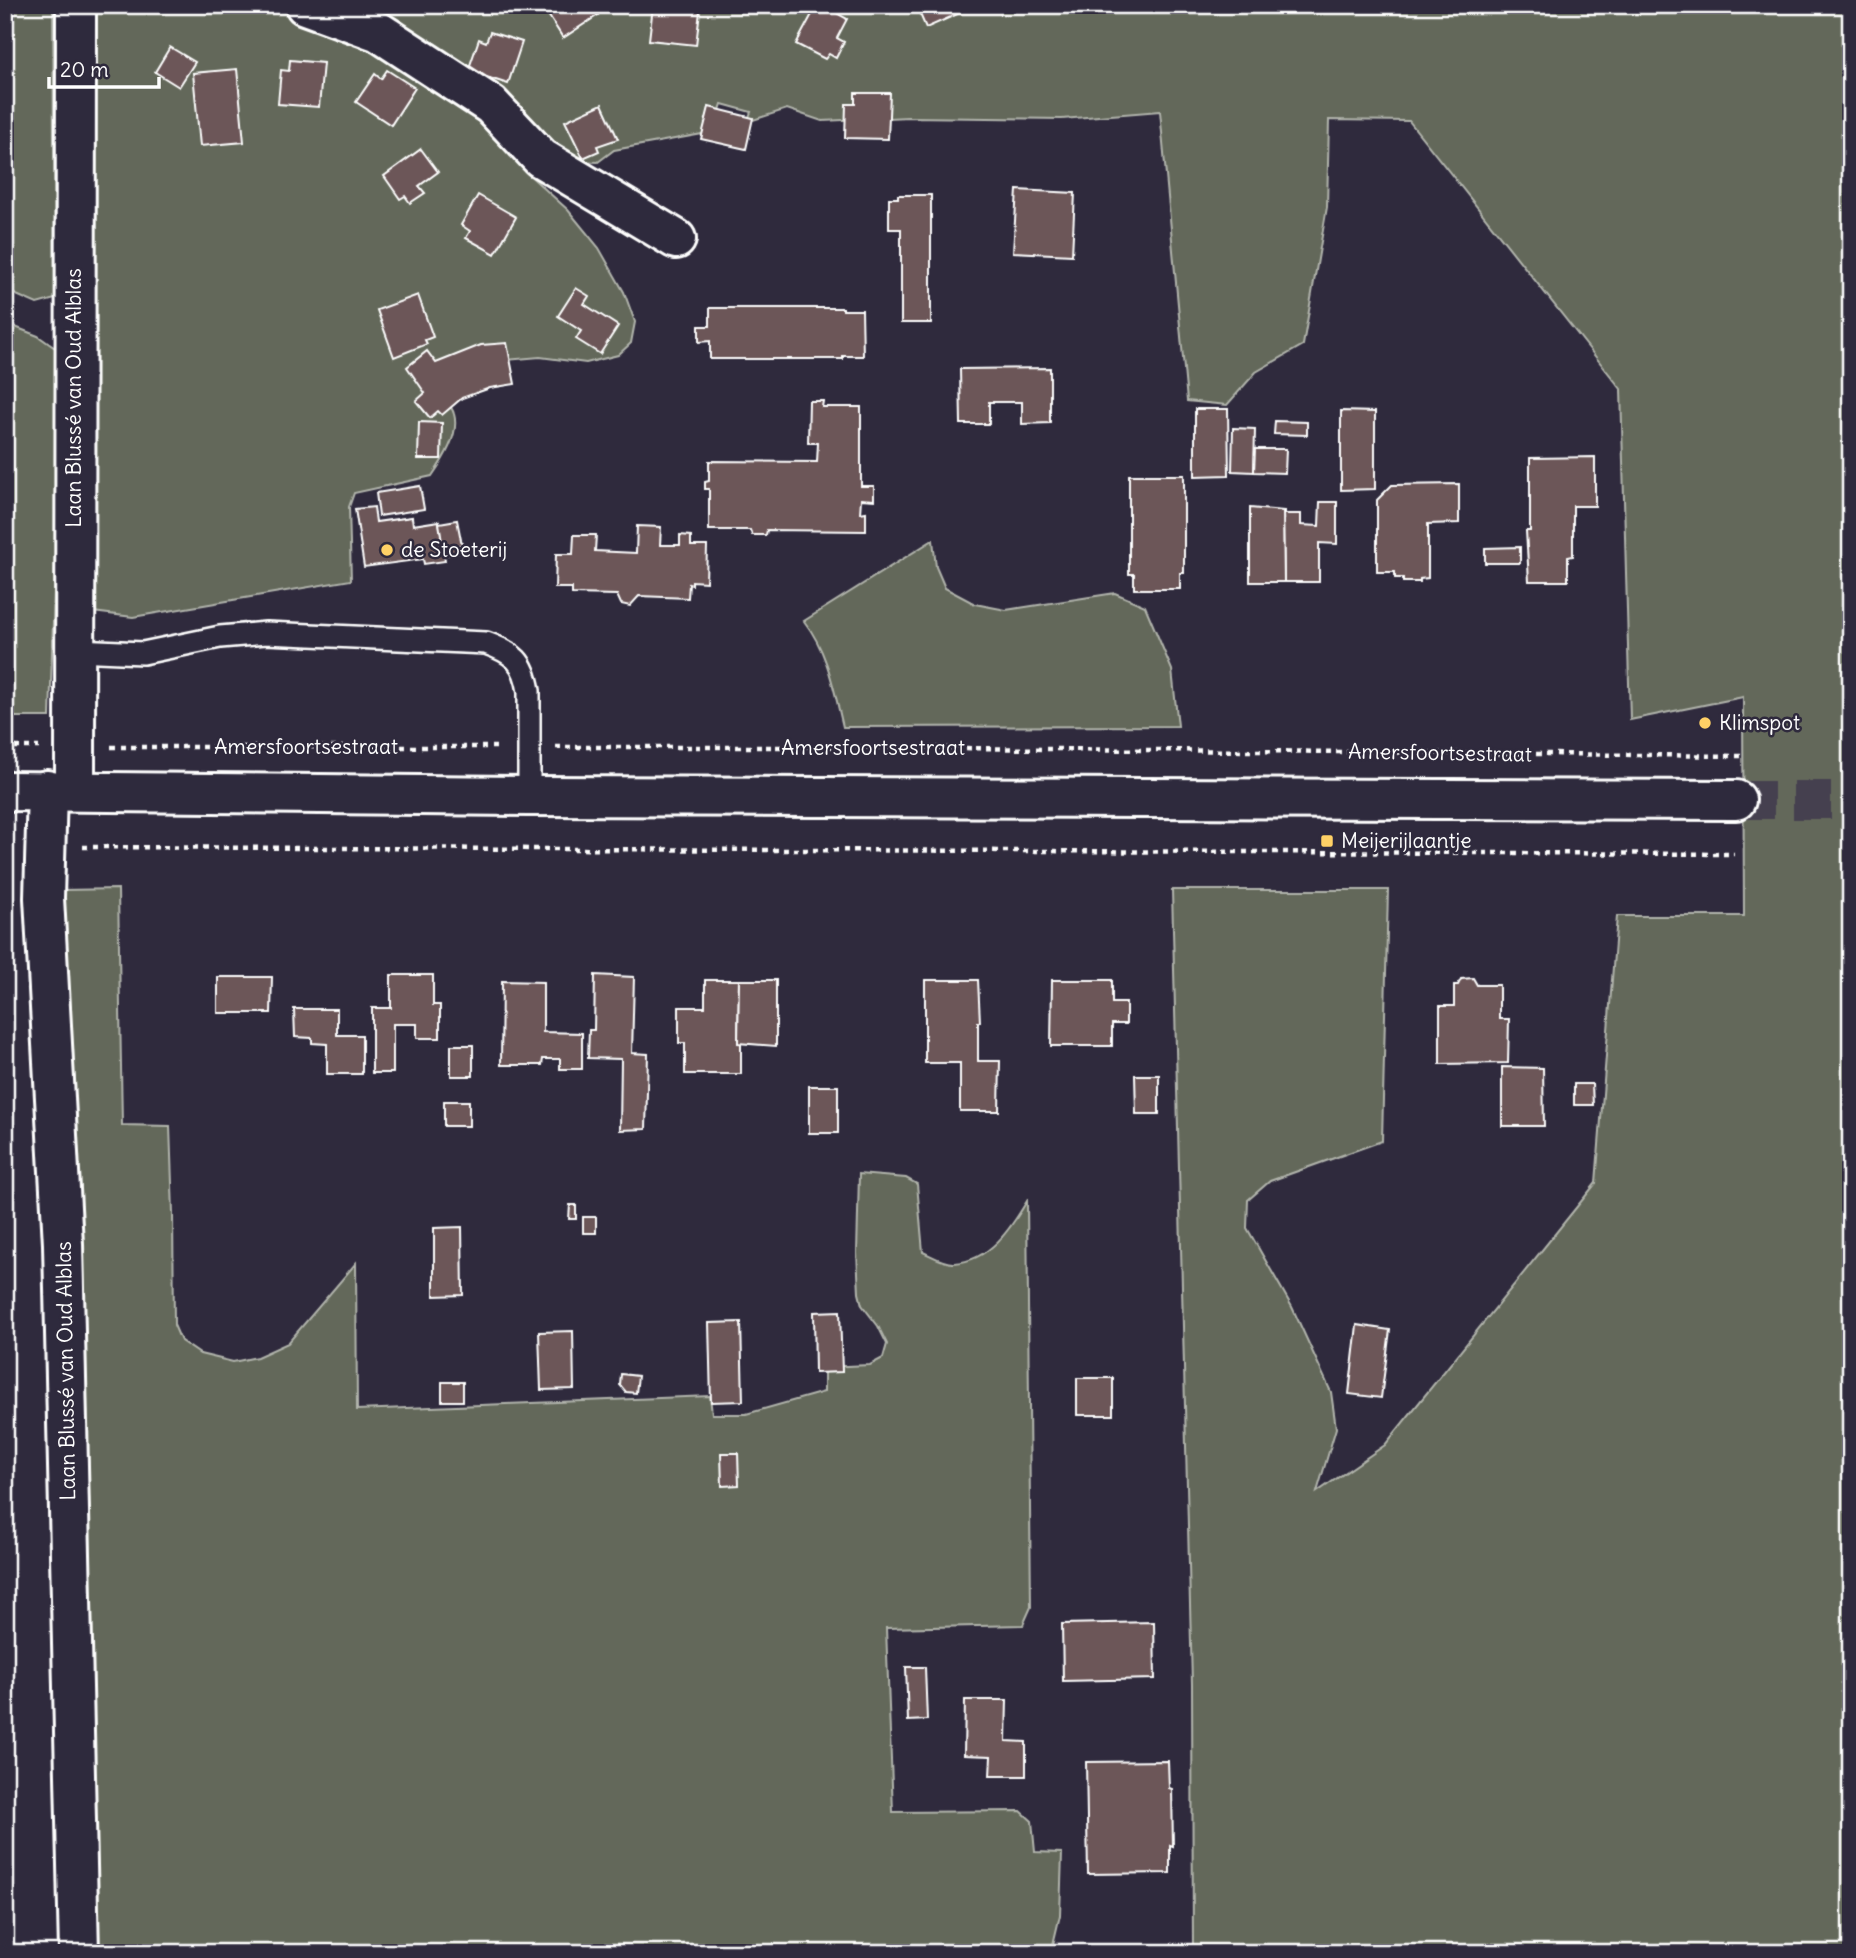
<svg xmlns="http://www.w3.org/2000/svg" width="1856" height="1958" viewBox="0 0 1856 1958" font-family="Delius,sans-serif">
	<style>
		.green { fill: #63685a; stroke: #b1b4ac; stroke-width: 2 }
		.building { fill: #6c5759; stroke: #fff; stroke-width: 2 }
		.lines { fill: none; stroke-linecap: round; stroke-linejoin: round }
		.primary-tunnel { stroke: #443f50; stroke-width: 38; stroke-dasharray: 38 19; stroke-linecap: butt }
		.lane-casing { stroke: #fff; stroke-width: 26 }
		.street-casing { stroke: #fff; stroke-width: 44 }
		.primary-casing { stroke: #fff; stroke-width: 44 }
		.path { stroke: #fff; stroke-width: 4.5; stroke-dasharray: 5 5; stroke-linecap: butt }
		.lane { stroke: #2f2a3d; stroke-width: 21 }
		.street { stroke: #2f2a3d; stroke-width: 38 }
		.primary { stroke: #2f2a3d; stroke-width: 38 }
		.poi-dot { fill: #ffd166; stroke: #2f2a3d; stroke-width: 2.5 }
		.labels { text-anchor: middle; stroke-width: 5; stroke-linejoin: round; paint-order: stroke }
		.street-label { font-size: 21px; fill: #fff; stroke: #2f2a3d }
		.poi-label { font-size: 21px; fill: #fff; stroke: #2f2a3d; text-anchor: start }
	</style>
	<rect width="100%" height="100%" fill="#2f2a3d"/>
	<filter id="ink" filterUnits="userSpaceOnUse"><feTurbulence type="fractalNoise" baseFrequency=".0143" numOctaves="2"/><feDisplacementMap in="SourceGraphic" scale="14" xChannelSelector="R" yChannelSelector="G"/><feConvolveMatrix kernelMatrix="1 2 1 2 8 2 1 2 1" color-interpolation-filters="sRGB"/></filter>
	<g filter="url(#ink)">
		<g class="green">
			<polygon points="5,5 53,5 55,299 37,304 5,290"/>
			<path d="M92,5H259L317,20L370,40L495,130L525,171L568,210L599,248L624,292L635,322L631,343L618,355L586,363L540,357L494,361L439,390C443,397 452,406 454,414C460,434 443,460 432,476L354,493L349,507L351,580L133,617L93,612Z"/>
			<polygon points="345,5 1851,5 1851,1953 1193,1953 1192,1684 1172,890 1388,890 1382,1141 1270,1181 1248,1200 1247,1228 1292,1307 1331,1392 1336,1428 1317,1492 1385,1445 1596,1183 1617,916 1744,916 1743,697 1630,720 1621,389 1409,121 1329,120 1327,207 1303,345 1256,372 1227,405 1187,401 1160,111 1062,119 909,117 822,121 787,109 747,122 751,112 722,104 713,132 614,150 598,162 578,161"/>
			<polygon points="5,323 38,336 55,348 57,494 50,717 5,717"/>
			<path d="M933,540L936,567L945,588L975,604L1006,610L1115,593L1145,606L1172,670L1178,726L843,727C834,690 828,652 804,621Z"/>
			<path d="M118,889L122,1125L170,1126L173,1213L174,1325L181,1341L200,1354L233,1362L257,1357L288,1343L356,1263L357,1410L710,1396L712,1414H746L824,1392V1367L870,1365L883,1358L887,1344L878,1326L862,1305L859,1293L857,1253L859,1174L906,1178L917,1184L923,1252C932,1256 945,1264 954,1263C990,1261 1011,1228 1027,1201L1031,1607L1023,1625L886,1628L893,1812L1021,1811L1032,1821L1035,1852L1062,1853L1060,1915L1051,1953H88L62,890Z"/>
		</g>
		<g class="building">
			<polygon points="364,5 389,5 379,17"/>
			<polygon points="552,5 591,5 598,15 563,38 545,10"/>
			<polygon points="817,5 822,5 847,19 837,38 844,42 836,58 829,54 825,59 796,44"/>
			<polygon points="916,5 957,5 960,13 926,28"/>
			<polygon points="653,6 700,11 696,45 649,40"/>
			<polygon points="490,32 522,42 508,84 468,71 479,39 486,42"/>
			<polygon points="170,47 195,62 179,87 155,72"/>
			<polygon points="290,60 323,63 319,107 278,104 281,70 289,71"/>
			<polygon points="237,69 244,142 200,146 193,73"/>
			<polygon points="387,70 415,88 391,125 356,102 375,74 381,79"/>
			<polygon points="855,93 890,93 888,139 845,138 846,104 855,104"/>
			<polygon points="602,104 618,139 597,146 599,151 583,158 565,121"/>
			<polygon points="709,107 753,118 746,149 701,139"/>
			<polygon points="421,149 438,172 419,186 425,193 410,203 405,196 400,199 384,176"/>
			<polygon points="1017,190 1075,193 1072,255 1013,252"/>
			<polygon points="478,195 516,217 495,254 466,238 470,231 461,225"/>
			<polygon points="898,195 931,195 931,323 901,323 901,229 889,229 889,198 898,198"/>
			<polygon points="576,288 589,296 584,304 618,326 600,354 576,339 581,331 558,316"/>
			<polygon points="418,295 433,337 425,340 427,344 394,357 377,310"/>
			<polygon points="710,308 843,308 843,310 862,310 863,356 843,356 843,359 710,359 710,341 699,342 699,326 710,326"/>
			<polygon points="507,343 515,384 490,388 462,398 442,415 438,411 430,418 416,401 425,393 407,367 427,351 436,363 481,345"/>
			<polygon points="1050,368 1050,423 1022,424 1022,402 989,402 989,424 961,424 960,369"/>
			<polygon points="809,401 823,401 822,407 861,407 861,486 874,486 874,500 861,499 860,513 866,512 866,531 767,530 766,535 752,535 750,530 709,530 709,489 705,489 705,482 709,481 709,461 817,462 818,443 808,443"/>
			<polygon points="1195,409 1228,409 1229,475 1195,476"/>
			<polygon points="1341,411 1375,412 1375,489 1341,490"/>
			<polygon points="1275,421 1307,422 1307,435 1274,434"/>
			<polygon points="419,422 442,423 441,459 418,459"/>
			<polygon points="1233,428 1255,429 1254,472 1232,471"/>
			<polygon points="1255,449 1286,449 1285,473 1254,472"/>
			<polygon points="1595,457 1595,506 1573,506 1573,556 1568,557 1568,581 1529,581 1526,531 1530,531 1530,458"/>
			<polygon points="1129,475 1184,475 1184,573 1180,573 1180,589 1134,589 1134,574 1129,574"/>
			<polygon points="1459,484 1459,523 1428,524 1428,578 1420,579 1420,582 1403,582 1403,578 1395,578 1395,572 1377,572 1377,500 1392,485"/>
			<polygon points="420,486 424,509 379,516 376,493"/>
			<polygon points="1320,502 1337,502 1337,544 1319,543 1319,582 1284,582 1283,511 1285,511 1285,514 1301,514 1301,525 1319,526"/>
			<polygon points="374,507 376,522 412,517 413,525 439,521 445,561 424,564 423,559 364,567 355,509"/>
			<polygon points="1250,508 1283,511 1284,582 1250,582"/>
			<polygon points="457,520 462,545 456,546 458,553 444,555 439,523"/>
			<polygon points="637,526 661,527 660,545 680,545 680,535 691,536 691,546 707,546 706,582 692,581 692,585 689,584 688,598 639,596 630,606 621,604 617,595 572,594 572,588 555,588 556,554 573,554 574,535 596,535 595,551 636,553"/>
			<polygon points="1520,547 1520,563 1485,563 1485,548"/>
			<polygon points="391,975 433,975 433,1005 440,1005 440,1038 417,1038 417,1024 393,1024 393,1073 372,1073 372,1008 391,1008"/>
			<polygon points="595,975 634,977 632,1053 648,1054 646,1129 620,1130 621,1059 588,1058 589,1030 594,1030"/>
			<polygon points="218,977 272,977 271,1013 218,1013"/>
			<polygon points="1473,978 1477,985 1499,985 1499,1019 1509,1019 1508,1063 1440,1064 1440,1006 1454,1006 1454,985 1458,985 1461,979"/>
			<polygon points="705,980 739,980 738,1043 741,1043 741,1074 685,1074 685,1043 679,1043 679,1007 705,1007"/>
			<polygon points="739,980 776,980 776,1046 738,1043"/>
			<polygon points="925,980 978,980 980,1022 978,1022 978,1061 1000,1061 999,1111 960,1111 960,1063 925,1063"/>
			<polygon points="1052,980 1112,980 1112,1003 1126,1003 1126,1024 1112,1024 1112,1046 1051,1046"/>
			<polygon points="502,981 543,982 543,1032 582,1033 582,1069 560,1069 560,1059 543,1059 542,1065 501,1065"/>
			<polygon points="294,1009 337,1009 337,1035 362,1035 362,1074 327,1074 327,1044 312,1043 312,1038 295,1037"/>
			<rect x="451" y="1045" width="22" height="31"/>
			<polygon points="1502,1067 1543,1068 1544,1126 1502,1126"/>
			<polygon points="1135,1075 1159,1075 1159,1114 1136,1114"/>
			<polygon points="1574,1084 1592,1084 1593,1105 1574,1105"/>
			<rect x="809" y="1086" width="29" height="47"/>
			<rect x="444" y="1101" width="25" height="25"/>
			<polygon points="570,1205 576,1205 576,1219 569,1219"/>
			<rect x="583" y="1217" width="13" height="16"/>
			<polygon points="462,1227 463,1295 434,1296 434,1228"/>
			<polygon points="840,1311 842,1372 815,1373 814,1312"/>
			<polygon points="741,1322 743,1401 711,1402 709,1323"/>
			<polygon points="1357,1325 1390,1330 1381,1398 1349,1394"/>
			<polygon points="573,1331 574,1389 541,1390 539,1332"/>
			<polygon points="621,1374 638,1376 636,1393 626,1392 620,1385"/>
			<rect x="1077" y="1378" width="36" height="37"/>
			<rect x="442" y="1382" width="21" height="19"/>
			<polygon points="721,1453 738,1453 739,1485 722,1486"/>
			<polygon points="1154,1622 1155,1679 1063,1681 1062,1624"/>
			<polygon points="906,1667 925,1667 927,1720 908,1721"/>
			<polygon points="965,1700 1007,1700 1006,1741 1026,1742 1026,1776 990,1776 991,1756 964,1755"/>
			<polygon points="1168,1761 1169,1788 1172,1789 1173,1846 1170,1845 1170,1873 1088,1874 1086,1762"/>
		</g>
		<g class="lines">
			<polyline class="primary-tunnel" points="1736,800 1851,800"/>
			<defs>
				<path id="lane" d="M76,650L143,653L220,637L266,633L486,643C514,653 524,661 529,691V796"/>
				<g id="street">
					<polyline points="305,5 379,32 491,105 541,158 676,239"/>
					<polyline points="47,790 44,898 63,1244 79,1953"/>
					<polyline points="75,790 76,5"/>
				</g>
				<polyline id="primary" points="5,791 529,796 1736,800"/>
			</defs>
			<use href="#lane" class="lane-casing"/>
			<use href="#street" class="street-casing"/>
			<use href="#primary" class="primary-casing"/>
			<g class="path">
				<polyline points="5,747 39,747"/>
				<polyline points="111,747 501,747"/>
				<polyline points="556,747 856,747 1741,756"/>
				<polyline points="83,847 1734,854"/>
				<polyline points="1648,1953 1648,1943"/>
			</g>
			<use href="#lane" class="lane"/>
			<use href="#street" class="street"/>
			<use href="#primary" class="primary"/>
		</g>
	</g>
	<g class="poi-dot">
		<circle cx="387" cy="550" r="7"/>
		<circle cx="1705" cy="723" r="7"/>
		<rect x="1320" y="834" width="14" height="14" rx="3.5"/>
	</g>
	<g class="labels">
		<g class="street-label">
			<text transform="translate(74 398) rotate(-90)" y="7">Laan Blussé van Oud Alblas</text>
			<text x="306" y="754">Amersfoortsestraat</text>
			<text x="873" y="755">Amersfoortsestraat</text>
			<text transform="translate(1440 753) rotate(1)" y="7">Amersfoortsestraat</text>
			<text transform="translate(66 1371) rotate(-91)" y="7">Laan Blussé van Oud Alblas</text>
		</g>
		<g class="poi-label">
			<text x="401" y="557">de Stoeterij</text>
			<text x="1719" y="730">Klimspot</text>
			<text x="1341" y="848">Meijerijlaantje</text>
		</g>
	</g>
	<rect width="1856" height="1958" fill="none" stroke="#2f2a3d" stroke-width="28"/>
	<rect x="14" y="14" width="1828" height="1930" fill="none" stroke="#fff" stroke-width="2.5" filter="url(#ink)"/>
	<path d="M49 77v10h110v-10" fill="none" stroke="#ffffff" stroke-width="3.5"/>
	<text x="60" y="77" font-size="21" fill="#ffffff" stroke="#2f2a3d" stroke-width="5" paint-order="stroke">20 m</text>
</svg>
